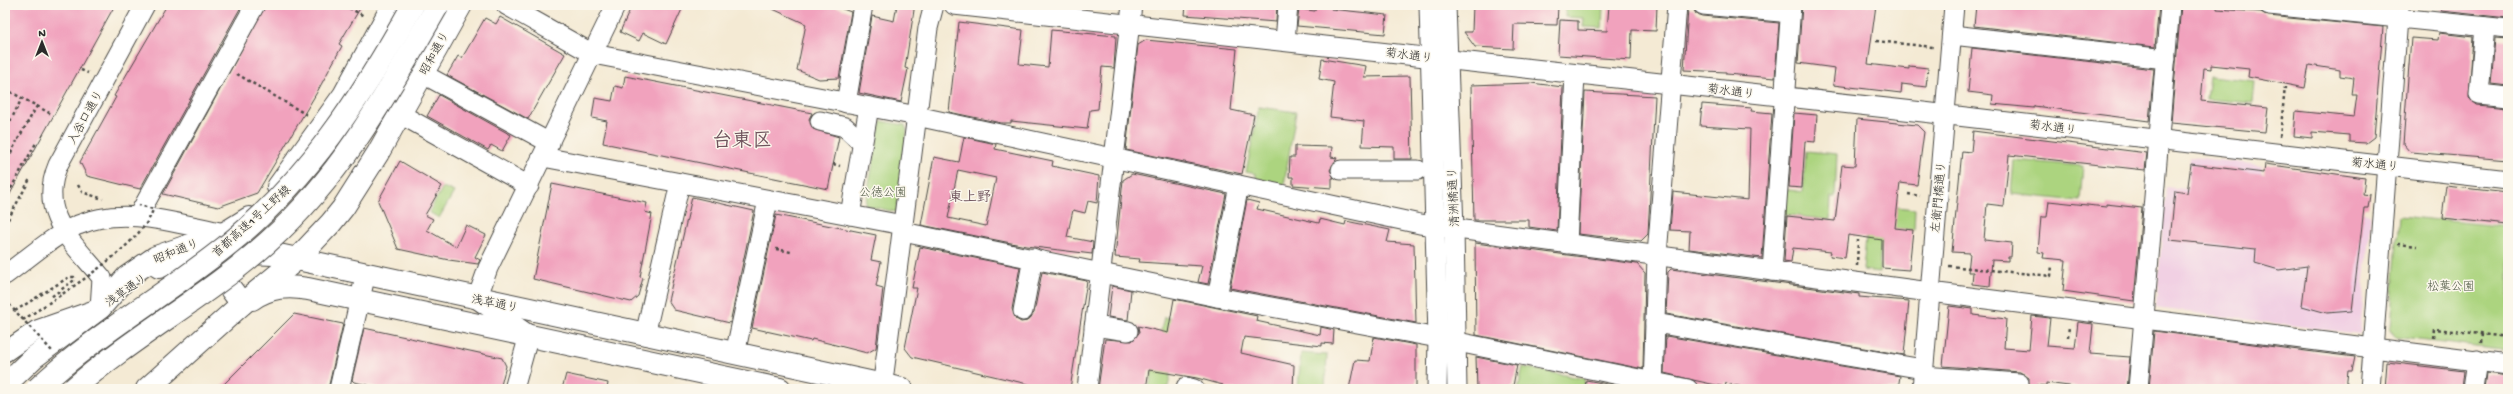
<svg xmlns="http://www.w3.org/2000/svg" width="2513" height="394" viewBox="0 0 2513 394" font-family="'Gochi Hand','Klee One',sans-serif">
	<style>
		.built { fill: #f1d0e3 }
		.green { fill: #acd47f; stroke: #6c8055 }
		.building { fill: #f1a2bd; fill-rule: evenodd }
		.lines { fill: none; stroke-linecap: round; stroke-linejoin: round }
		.minor-casing { stroke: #494844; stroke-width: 21 }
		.major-casing { stroke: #494844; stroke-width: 24 }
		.highway-casing { stroke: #494844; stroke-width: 24 }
		.path { stroke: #494844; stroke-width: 2.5; stroke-dasharray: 3 3; stroke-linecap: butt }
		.minor { stroke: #fff; stroke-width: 19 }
		.major { stroke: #fff; stroke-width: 22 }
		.highway { stroke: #fff; stroke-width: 22 }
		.highway-bridge-casing { stroke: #494844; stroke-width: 24; stroke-linecap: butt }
		.path-bridge { stroke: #494844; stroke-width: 2.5; stroke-dasharray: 3 3; stroke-linecap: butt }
		.highway-bridge { stroke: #fff; stroke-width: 22 }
		.labels { text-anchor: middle; stroke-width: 3; stroke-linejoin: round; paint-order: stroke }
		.street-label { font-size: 12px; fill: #2b2b2b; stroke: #fbf7ec }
		.park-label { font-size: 12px; fill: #4b5540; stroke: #fbf7ec }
		.quarter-label { font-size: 14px; font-weight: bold; fill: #70555e; stroke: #fbf7ec }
		.town-label { font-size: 20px; font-weight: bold; fill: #70555e; stroke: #fbf7ec }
	</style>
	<rect width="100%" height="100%" fill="#fbf7ec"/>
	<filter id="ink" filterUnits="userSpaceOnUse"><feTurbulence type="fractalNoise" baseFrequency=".025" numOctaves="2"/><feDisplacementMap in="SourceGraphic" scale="8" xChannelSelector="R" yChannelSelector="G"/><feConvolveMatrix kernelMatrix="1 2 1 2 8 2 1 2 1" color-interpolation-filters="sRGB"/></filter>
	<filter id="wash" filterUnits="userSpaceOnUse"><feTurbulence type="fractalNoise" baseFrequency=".012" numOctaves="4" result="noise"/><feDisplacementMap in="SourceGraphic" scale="16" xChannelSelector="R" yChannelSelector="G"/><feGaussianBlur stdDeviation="0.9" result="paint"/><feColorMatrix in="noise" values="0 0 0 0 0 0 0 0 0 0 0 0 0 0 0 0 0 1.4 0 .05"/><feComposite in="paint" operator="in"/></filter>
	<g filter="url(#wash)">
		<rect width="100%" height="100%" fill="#f4ead4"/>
		<polygon class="built" points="2190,157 2262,165 2259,198 2371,213 2360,334 2156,308 2166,187 2187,189"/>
		<g class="green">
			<polygon points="1566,5 1603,5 1602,28 1583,27 1584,18 1565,17"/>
			<polygon points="2209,76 2255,81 2253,103 2206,99"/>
			<polygon points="1259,107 1296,112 1284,185 1256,179 1256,174 1246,172"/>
			<polygon points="881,121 905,125 907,131 896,212 865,205"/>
			<polygon points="1806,151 1837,154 1835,197 1831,197 1830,220 1781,214 1782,189 1803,192"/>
			<polygon points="2014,160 2083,166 2080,201 2011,194"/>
			<polygon points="443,187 454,192 439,218 429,212"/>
			<polygon points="1868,204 1915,209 1914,230 1867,226"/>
			<polygon points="2399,216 2508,227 2508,351 2395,337 2390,328"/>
			<polygon points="1867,226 1882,228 1879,272 1863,270"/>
			<polygon points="1164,317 1178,320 1178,337 1168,387 1160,389 1149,387"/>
			<polygon points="1301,353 1327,355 1325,389 1298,389"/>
			<polygon points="1523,367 1585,379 1583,389 1518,389"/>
		</g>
		<g id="blocks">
			<g class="building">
				<polygon points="5,5 115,5 5,203"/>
				<polygon points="167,5 242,5 140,189 87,176 80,162 116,97 114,96"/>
				<polygon points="266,5 362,5 339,44 342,46 316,94 257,193 218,207 163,194"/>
				<polygon points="632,5 684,5 666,44 643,33 639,41 620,32"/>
				<polygon points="764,5 832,5 851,12 839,78 819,79 797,70 806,24"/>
				<polygon points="897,5 911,5 914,10 905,68 908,69 901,102 859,93 872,16 894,21"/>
				<polygon points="1186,5 1277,5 1276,22 1185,15"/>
				<polygon points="1316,5 1331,5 1331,9 1387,15 1385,34 1297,26 1299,9 1315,11"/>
				<polygon points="1473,5 1558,6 1557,25 1514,24 1513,49 1475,47 1464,32 1472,32"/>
				<polygon points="1609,5 1657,5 1656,31 1632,30 1631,60 1558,55 1560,20 1578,21 1578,30 1607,31"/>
				<polygon points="1802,5 1851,7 1851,5 1876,5 1868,64 1909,69 1909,66 1928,68 1926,87 1902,84 1901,93 1833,85 1835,68 1798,63"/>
				<polygon points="1976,5 2013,7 2013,5 2159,5 2155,47 1974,26"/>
				<polygon points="2181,5 2217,6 2217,9 2261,12 2268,16 2383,27 2374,137 2366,143 2349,142 2349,135 2312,132 2312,138 2294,136 2296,111 2354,117 2357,95 2352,95 2354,78 2340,76 2340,70 2309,65 2305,88 2248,77 2249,69 2211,65 2211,69 2204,68 2201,101 2268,108 2265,132 2171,123"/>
				<polygon points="2441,5 2508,5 2508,18 2441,11"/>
				<polygon points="1688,8 1693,8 1696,14 1702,16 1779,23 1775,78 1726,74 1726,72 1684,70"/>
				<polygon points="500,17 565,54 528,119 447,75 458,56 462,58 485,18 496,24"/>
				<polygon points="959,22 1023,30 1019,64 1048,67 1051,30 1116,36 1114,68 1102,67 1098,109 1090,110 1087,129 1011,121 1011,123 1001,123 949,112"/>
				<polygon points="2439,33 2473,37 2469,98 2477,105 2508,108 2508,160 2410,152 2403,144 2411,38 2438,40"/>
				<polygon points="2495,39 2508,40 2508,86 2491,84"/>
				<polygon points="1146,40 1237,49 1231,110 1254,115 1242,174 1126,150 1138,45"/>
				<polygon points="1972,48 2154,69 2149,121 2034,106 2034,108 1992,104 1993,95 1968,92"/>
				<polygon points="1322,59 1366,66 1364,77 1410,76 1412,159 1394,159 1394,147 1362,146 1364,121 1330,117 1334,82 1319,79"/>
				<polygon points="625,76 812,113 809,119 813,129 839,137 828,189 603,143 607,121 592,118 595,98 612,101 615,86 623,88"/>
				<polygon points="1531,83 1563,87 1557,231 1529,227 1529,220 1474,220 1471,85"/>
				<polygon points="1585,92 1655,96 1648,234 1641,241 1578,234"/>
				<polygon points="439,95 511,135 502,151 491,145 488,150 427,116"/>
				<polygon points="1702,104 1752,108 1751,111 1772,113 1762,258 1689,249 1690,231 1670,230 1673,192 1748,200 1750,129 1700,126"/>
				<polygon points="1794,113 1817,115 1815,142 1805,141 1802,188 1789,187"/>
				<polygon points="1857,119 1917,125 1924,132 1917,185 1900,183 1895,228 1913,230 1909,270 1882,268 1882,240 1848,235 1845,258 1830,256 1831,252 1793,248 1791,262 1784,261 1787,216 1835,221 1842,165 1855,166"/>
				<polygon points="1973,131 2147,153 2145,170 2009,155 2004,206 1987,204 1984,240 2012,243 2011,257 2008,257 2008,261 1992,260 1990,286 1972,284 1973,272 1968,272 1970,253 1952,252 1962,151 1971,152"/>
				<path d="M964,137L996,144L995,149L1053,161L1052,166L1099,176L1097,203L1088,201L1085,213L1073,210L1067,237L1093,242L1092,254L1026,246L921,225L934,157L959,162ZM958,170L996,178L986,226L948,218Z"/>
				<polygon points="1295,146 1332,147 1331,157 1337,158 1330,170 1334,178 1332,178 1332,188 1293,185 1293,177 1289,177 1290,157 1295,157"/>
				<polygon points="400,161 442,186 425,215 433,219 427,230 456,247 466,225 486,235 475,257 480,260 478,264 449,260 398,249 378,201"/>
				<polygon points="2191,164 2264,173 2265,164 2365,178 2363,194 2370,195 2368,208 2364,208 2352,311 2327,313 2302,306 2307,266 2279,270 2255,263 2256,249 2170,240 2175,191 2187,193"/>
				<polygon points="1132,174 1226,194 1208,284 1198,282 1202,266 1139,262 1140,259 1115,257 1123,180"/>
				<polygon points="552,184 647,203 645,212 652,214 640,277 643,278 638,296 631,302 533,279"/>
				<polygon points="2446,186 2508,193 2508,225 2442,218"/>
				<polygon points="692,197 754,211 730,323 674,310 668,301"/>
				<polygon points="1247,200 1259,203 1257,209 1319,223 1320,219 1345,225 1346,221 1390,230 1387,242 1414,244 1416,323 1230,288"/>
				<polygon points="2049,201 2106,207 2106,204 2142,208 2134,301 2063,291 2066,260 2043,258 2044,253 2038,252 2041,217 2047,217"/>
				<polygon points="776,215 876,235 871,260 881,262 876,286 883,288 876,348 867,353 812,339 811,341 752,328"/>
				<polygon points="1475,243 1637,264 1645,273 1643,369 1476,335"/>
				<polygon points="920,247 1020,267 1012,309 1016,319 1021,322 1027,321 1034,313 1042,272 1087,281 1070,389 1049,389 912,357 905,348 917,288 912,288"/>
				<polygon points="1671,269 1859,294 1859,297 1909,301 1904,355 1666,314 1668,272"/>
				<polygon points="1112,286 1131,290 1128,320 1108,317"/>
				<polygon points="1174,299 1257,316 1256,321 1320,335 1321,327 1334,330 1333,344 1322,343 1322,346 1244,337 1241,353 1294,365 1293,389 1222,389 1223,385 1197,378 1149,370 1146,389 1098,389 1105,339 1132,341 1139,333 1138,326 1168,333"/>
				<polygon points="1949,306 1973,309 1973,315 2006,319 2004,348 2029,350 2032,316 2050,318 2047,346 2075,348 2078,322 2093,324 2090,354 2130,357 2127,389 2091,389 2046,383 2046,386 2036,385 2035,389 2029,389 2029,378 2020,372 1943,366"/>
				<polygon points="294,314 343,324 328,389 219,389"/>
				<polygon points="364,328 502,358 506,366 500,389 385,389 354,382 352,380"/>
				<polygon points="2154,331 2306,351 2355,357 2352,371 2348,371 2346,389 2149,389"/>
				<polygon points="1666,336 1900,376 1898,389 1751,389 1726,383 1725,387 1693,380 1664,373"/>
				<polygon points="1374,337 1416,345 1416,388 1349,389 1355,360 1370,361"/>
				<polygon points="1476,357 1517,365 1513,386 1510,386 1510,389 1477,389"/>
				<polygon points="2387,362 2464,371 2462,389 2385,389"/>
				<polygon points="2486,373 2508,376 2508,389 2484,389"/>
				<polygon points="566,374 608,383 607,389 562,389"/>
				<polygon points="1586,380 1633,389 1585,389"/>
			</g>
		</g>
	</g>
	<g filter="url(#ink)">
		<use href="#blocks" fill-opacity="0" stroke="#494844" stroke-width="1"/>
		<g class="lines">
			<defs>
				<g id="minor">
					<polyline points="506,5 593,54 907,114 1420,224 1930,292 2508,365"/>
					<polyline points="954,5 1923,112 2508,180"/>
					<polyline points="1429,5 1438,338 1437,389"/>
					<polyline points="1446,5 1454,229 1457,389"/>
					<polyline points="1703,5 1790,13"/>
					<polyline points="2269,5 2508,29"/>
					<polyline points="2485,27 2479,94 2508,97"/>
					<polyline points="1952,35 2166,59"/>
					<polyline points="1285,41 1288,5"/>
					<polyline points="423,74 550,143"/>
					<polyline points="846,103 863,5"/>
					<polyline points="400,114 529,186"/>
					<polyline points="820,121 845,127 861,142"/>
					<polyline points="543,157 903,225"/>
					<polyline points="1341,170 1418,170"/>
					<polyline points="850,215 869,107"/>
					<polyline points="138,216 255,5"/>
					<polyline points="903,232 1217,297 1438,338 1688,389"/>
					<polyline points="1567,244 1575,74"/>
					<polyline points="1772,271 1791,5"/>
					<path d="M5,275C26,260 55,234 78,225C124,205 178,224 225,233"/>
					<polyline points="1217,297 1239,185"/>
					<polyline points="1023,311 1033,258"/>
					<polyline points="1655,323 1923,369"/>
					<polyline points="1094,326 1128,331"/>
					<polyline points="645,335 680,183"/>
					<path d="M5,352L37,330L100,308L102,278C73,242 37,215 58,165L145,5"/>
					<polyline points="735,354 768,200"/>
					<polyline points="1923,376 2019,383 2018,389"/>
					<polyline points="1186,387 1194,389"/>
					<polyline points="339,389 366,273"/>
					<polyline points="514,389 529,335 477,299 488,268 616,5"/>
					<polyline points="882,389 928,28 934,5"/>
					<polyline points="1087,389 1132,5"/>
					<polyline points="1653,389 1657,255 1677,5"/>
					<polyline points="1922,389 1954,5"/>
					<polyline points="2138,389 2170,5"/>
					<polyline points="2370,389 2399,5"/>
					<polyline points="2473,389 2477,360"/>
				</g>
				<g id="major">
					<path d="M159,267C196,253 234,252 274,254L902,389"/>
					<path d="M252,299C270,287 287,285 308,289L780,389"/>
				</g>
				<g id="highway">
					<polyline points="278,187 344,95 393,5"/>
					<path d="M183,275C217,263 224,280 242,304"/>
					<polyline points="5,385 33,358 100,308 127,277 156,257 225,233 249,218"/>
					<polyline points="147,389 242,304 298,258 331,223 343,208 378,153 461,5"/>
				</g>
			</defs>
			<use href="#minor" class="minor-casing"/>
			<use href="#major" class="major-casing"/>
			<use href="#highway" class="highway-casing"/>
			<g class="path">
				<polyline points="344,5 364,16"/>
				<polyline points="1876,41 1933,47"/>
				<polyline points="81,70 88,73"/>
				<polyline points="237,74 307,115"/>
				<polyline points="5,99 9,92"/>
				<polyline points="5,132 22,98"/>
				<polyline points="2280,137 2285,87"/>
				<polyline points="5,164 17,141"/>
				<polyline points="833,164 840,166"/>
				<polyline points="78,185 82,192 103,199"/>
				<polyline points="1908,194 1920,196"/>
				<polyline points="5,199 36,143"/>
				<polyline points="5,225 30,179"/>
				<polyline points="2398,244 2417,246"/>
				<polyline points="776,249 791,252"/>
				<polyline points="1857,266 1858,240"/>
				<polyline points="1949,266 2051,276 2052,265"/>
				<polyline points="15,311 69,277 74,277 73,281 51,297"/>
				<polyline points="2068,337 2069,326"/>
				<polyline points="2434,338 2435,329 2508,337"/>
				<polyline points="2481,343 2482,334"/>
				<polyline points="1025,389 1026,384"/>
			</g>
			<use href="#minor" class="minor"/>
			<use href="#major" class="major"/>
			<use href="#highway" class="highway"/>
			<defs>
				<g id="highway-bridge">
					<path d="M37,389C94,335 164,296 225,247C307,182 363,95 413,5"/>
					<path d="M73,389C135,335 208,296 268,242C343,175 389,90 438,5"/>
				</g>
			</defs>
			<use href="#highway-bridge" class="highway-bridge-casing"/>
			<g class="path-bridge">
				<polyline points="5,89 37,106 17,141"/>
				<polyline points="37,106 51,114"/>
				<polyline points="5,300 52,351"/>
				<path d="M23,320C54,299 145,244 153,209L139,205"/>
			</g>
			<use href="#highway-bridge" class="highway-bridge"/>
		</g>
	</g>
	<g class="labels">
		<g class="street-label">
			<text transform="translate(434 53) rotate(-61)" y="4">昭和通り</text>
			<text transform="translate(1409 55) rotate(7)" y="4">菊水通り</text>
			<text transform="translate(1731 91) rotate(7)" y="4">菊水通り</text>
			<text transform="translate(85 117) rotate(-61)" y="4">入谷口通り</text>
			<text transform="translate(2053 127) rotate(7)" y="4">菊水通り</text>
			<text transform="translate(2375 164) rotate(6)" y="4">菊水通り</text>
			<text transform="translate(1453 197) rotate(-93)" y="4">清洲橋通り</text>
			<text transform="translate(1938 197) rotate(-85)" y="4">左衛門橋通り</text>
			<text transform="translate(251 221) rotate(-42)" y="4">首都高速1号上野線</text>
			<text transform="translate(176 251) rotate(-22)" y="4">昭和通り</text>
			<text transform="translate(126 290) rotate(-35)" y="4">浅草通り</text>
			<text transform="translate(495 303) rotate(11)" y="4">浅草通り</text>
		</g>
		<g class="park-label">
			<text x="883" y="196">公徳公園</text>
			<text x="2451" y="290">松葉公園</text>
		</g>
		<g class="quarter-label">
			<text x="970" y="201">東上野</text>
		</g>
		<g class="town-label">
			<text x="742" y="146">台東区</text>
		</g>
	</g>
	<rect width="2513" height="394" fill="none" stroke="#fbf7ec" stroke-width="20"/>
	<g transform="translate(42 42)" stroke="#fbf7ec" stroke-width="3" paint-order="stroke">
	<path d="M0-3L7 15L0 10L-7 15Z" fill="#2b2b2b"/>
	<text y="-6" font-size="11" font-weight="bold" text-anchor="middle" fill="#2b2b2b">N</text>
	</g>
</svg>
